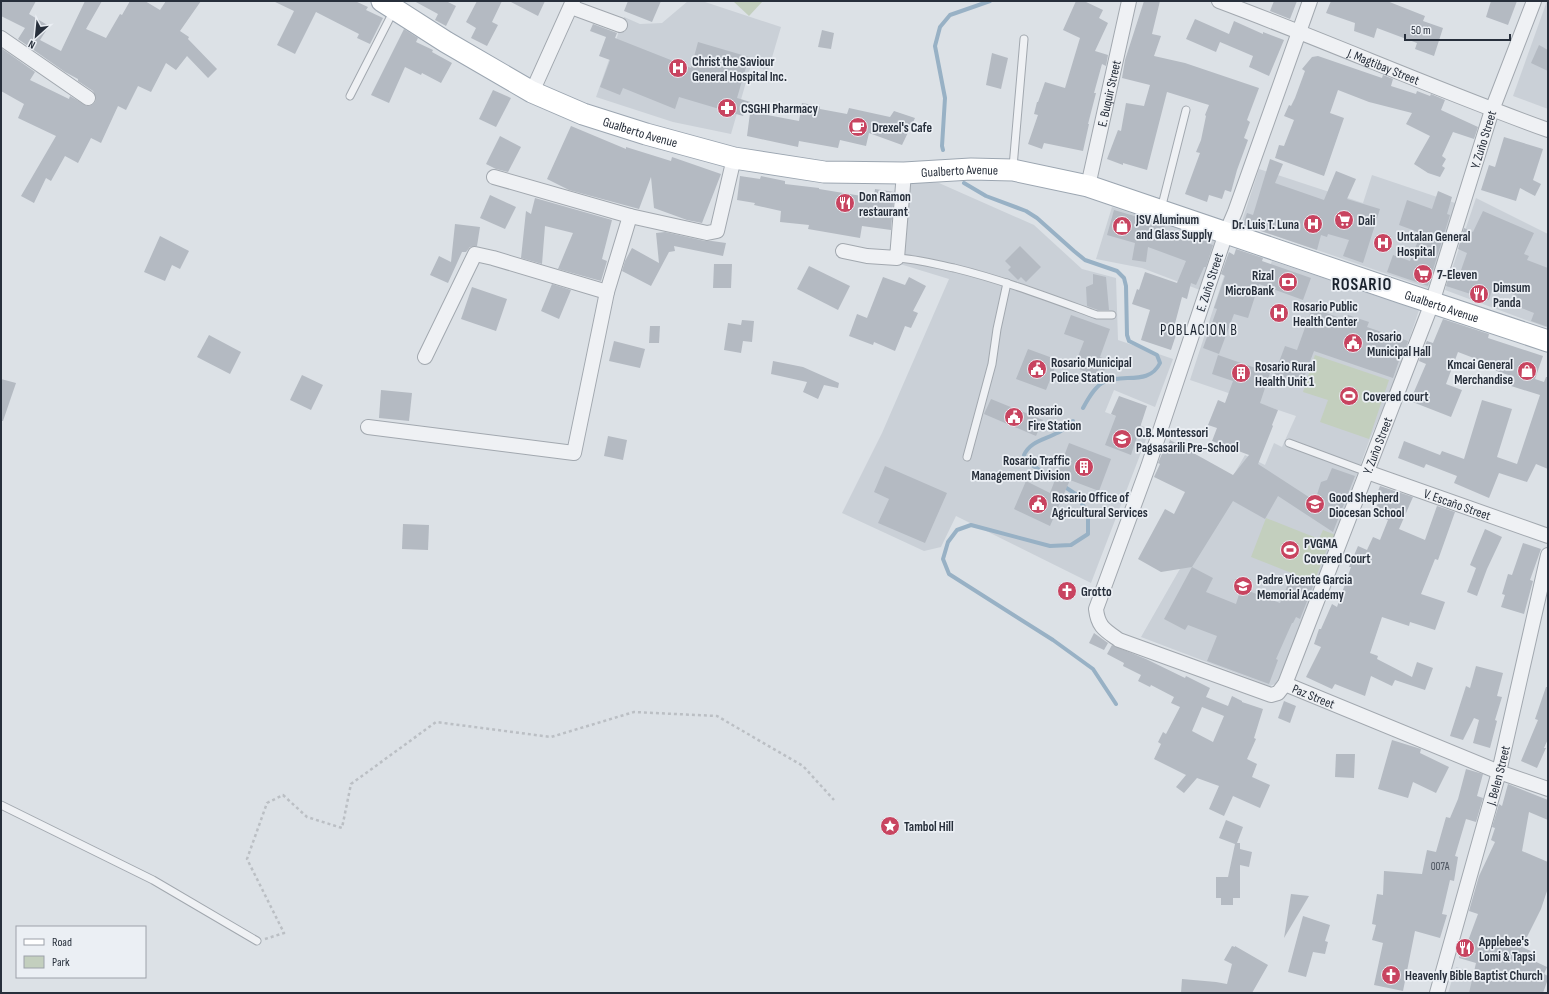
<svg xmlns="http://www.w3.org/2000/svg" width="1549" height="994" viewBox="0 0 1549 994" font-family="'Sofia Sans Condensed',sans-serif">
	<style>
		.built { fill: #cad0d7 }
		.green { fill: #c3cfbe }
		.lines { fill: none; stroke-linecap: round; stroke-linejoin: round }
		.stream { stroke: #98b1c5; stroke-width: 4 }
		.building { fill: #b4bac2; fill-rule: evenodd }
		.service-casing { stroke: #a2a8af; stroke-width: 9 }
		.minor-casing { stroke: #a2a8af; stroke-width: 16 }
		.primary-casing { stroke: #9ca6b1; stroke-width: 23 }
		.path { stroke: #bbbfc4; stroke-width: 2.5; stroke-dasharray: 3 3; stroke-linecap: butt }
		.service { stroke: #eff1f4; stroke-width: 7 }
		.minor { stroke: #eff1f4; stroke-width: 14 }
		.primary { stroke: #fff; stroke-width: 21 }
		.labels { text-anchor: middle; stroke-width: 3.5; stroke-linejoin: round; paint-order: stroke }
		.number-label { font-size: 11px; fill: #4a525d }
		.poi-label { font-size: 13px; font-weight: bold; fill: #272f3b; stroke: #ebeff4; text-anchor: start }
		.street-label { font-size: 13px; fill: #272f3b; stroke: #ebeff4 }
		.quarter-label { font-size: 15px; letter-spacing: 1px; fill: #19212c; stroke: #ebeff4 }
		.district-label { font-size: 17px; font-weight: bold; letter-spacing: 1px; fill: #19212c; stroke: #ebeff4 }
	</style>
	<rect width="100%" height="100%" fill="#dce1e6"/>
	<g class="built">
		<polygon points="688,1 702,1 781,27 768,71 751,65 731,134 673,122 596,97 624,17 640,24 662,23"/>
		<polygon points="1547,1 1548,1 1548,109 1513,96"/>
		<polygon points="1259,169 1363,203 1372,175 1458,204 1428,288 1241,224"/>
		<polygon points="901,180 939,183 1034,225 1082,269 1116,278 1118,340 1173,359 1155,407 1114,390 1105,412 1150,429 1091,583 956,516 941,547 924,551 842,513 882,433 949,279 890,261"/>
		<polygon points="1476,198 1548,234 1548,328 1445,290"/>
		<polygon points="1112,207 1219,241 1200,290 1142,268 1096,259"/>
		<polygon points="1272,261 1419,310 1396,379 1369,441 1335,535 1280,677 1277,683 1270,686 1141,637 1245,455 1265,465 1274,443 1282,447 1296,416 1190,380 1226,270 1264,282"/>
		<polygon points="1456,967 1542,993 1448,993"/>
	</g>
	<g class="green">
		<polygon points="733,1 763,1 749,16"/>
		<polygon points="1315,355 1389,380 1369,439 1320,422 1328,400 1303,392"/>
		<polygon points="1266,518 1319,539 1323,530 1338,536 1332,551 1327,549 1314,582 1251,557"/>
	</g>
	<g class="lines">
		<g class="stream">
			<polyline points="943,150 942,146 945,98 935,46 940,27 950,15 990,1"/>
			<path d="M964,183L986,196L1026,211L1037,218L1074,251L1085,260L1117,271L1124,278L1126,286L1127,335L1129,341L1157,355L1160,363C1149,386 1123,373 1104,382C1095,386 1088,399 1083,408"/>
			<path d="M1073,421C1068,426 1063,431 1055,434C1043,440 1030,442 1024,455L1026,461L1077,495L1088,514V534L1071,545L1050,546L971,525L957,530L948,542L943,559L949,574L1053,640L1093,669L1116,704"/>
		</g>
	</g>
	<g class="building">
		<polygon points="1,1 36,1 29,14 49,26 40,40 61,51 85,1 102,1 86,29 106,38 120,14 122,15 130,1 145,1 160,10 166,1 201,1 180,31 189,37 188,39 217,69 208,78 187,56 176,70 166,63 151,92 138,86 126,110 118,106 101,143 91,138 78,163 65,156 51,181 46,178 34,203 21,196 56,136 18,118 24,104 1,91 1,48 35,72 30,80 69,99 70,96 87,106 92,105 95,102 96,98 93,91 78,81 78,79 65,72 18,39 25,28 1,16"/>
		<polygon points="273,1 355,1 368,7 366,10 383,18 370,44 357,38 359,34 316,12 295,54 277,45 294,11"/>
		<polygon points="414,1 446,1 456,6 446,26 435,20 438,14"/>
		<polygon points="477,1 502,1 492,22 498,25 487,46 471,38 476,28 466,22"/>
		<polygon points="509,1 545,1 538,16"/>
		<polygon points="628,1 661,1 652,22 624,11"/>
		<polygon points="1076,1 1084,1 1103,10 1099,18 1108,23 1095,51 1108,55 1106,66 1102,64 1094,93 1096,93 1088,124 1089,124 1083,151 1044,143 1042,149 1028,144 1038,115 1034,114 1037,102 1038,102 1045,82 1065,88 1080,38 1063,30"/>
		<polygon points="1144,1 1160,1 1152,34 1161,36 1154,56 1185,63 1259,88 1247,120 1250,122 1244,138 1248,140 1237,170 1231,192 1225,190 1222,199 1209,195 1207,202 1185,194 1200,153 1196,152 1201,140 1206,116 1205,115 1209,105 1167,92 1147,170 1123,163 1123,165 1107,159 1118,130 1121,131 1126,103 1144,106 1150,85 1122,78 1125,60"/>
		<polygon points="1274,1 1297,1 1290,19 1270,11"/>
		<polygon points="1331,1 1387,1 1425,16 1423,21 1443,28 1434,56 1415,49 1417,43 1377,28 1374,38 1354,31 1355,23 1326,13"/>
		<polygon points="1491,1 1517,1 1508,25 1486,17"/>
		<polygon points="1195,19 1229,34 1234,21 1263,34 1263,32 1284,40 1269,76 1249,67 1253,56 1220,42 1216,52 1186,39"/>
		<polygon points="593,24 617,33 615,38 691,68 698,42 749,57 737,98 764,106 762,114 799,121 802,103 820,106 820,109 847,114 849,108 890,117 894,111 915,118 902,145 869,133 866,146 840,140 838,148 799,141 798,147 747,136 750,113 745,112 743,116 679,97 675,109 623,88 620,95 600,87 610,60 599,56 606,37 590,31"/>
		<polygon points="404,29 418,38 416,42 433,50 432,52 452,63 441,83 422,73 421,75 405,67 389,103 371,95"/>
		<polygon points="822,30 834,33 831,49 818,47"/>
		<polygon points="1539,45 1548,50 1548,71 1531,63"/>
		<polygon points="992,53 1008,58 1001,89 986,85"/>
		<polygon points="1318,56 1382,78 1383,75 1393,79 1391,86 1416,94 1417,91 1430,96 1431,94 1445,100 1441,110 1478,127 1474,139 1453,132 1442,156 1446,159 1442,166 1445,168 1440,177 1428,173 1414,164 1430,136 1406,124 1412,113 1369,102 1338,90 1330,113 1344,118 1324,176 1275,158 1279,145 1284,146 1294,120 1284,116 1289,105 1291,106 1295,98 1305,71 1302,69 1312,57"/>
		<polygon points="493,90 511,98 496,127 479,119"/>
		<polygon points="571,126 626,149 626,147 671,161 672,157 721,174 702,223 687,220 654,208 651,177 639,209 569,190 547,179"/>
		<polygon points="500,136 521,147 508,172 496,169 486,164"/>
		<polygon points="1504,137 1543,149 1533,180 1541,184 1535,196 1520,188 1516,201 1481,190 1489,165 1495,167"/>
		<polygon points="1270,159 1283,164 1275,183 1324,200 1336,171 1356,179 1347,199 1380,209 1363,263 1343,256 1349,240 1328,234 1327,237 1321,235 1317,250 1243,225 1247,213 1253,215"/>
		<polygon points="740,176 760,179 761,176 785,181 785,184 819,188 819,189 874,198 875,189 894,192 891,230 862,226 860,238 808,229 809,225 780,222 781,211 754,205 755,203 737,200"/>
		<polygon points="1438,191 1452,197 1447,214 1450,215 1428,286 1387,272 1393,255 1410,261 1421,233 1399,225 1407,200 1432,209"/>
		<polygon points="490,195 516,207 505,229 480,218"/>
		<polygon points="535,198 612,220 602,259 607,261 601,281 558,269 573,233 545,226 542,264 521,258 526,211 531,214"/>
		<polygon points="1114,210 1165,225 1163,232 1182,240 1185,232 1212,241 1210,244 1213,245 1206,267 1204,267 1196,285 1191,283 1187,299 1182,297 1173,331 1177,332 1171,350 1141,340 1150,310 1132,304 1137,289 1139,290 1145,272 1177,283 1186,261 1148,247 1146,262 1132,260 1135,243 1107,235"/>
		<polygon points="1483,211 1534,233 1524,254 1529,256 1527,260 1548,268 1548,327 1531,321 1534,313 1511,304 1515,295 1493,286 1489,300 1446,286 1450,273 1459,276 1467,253 1458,249 1464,228 1473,232"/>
		<polygon points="455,224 480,227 477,246 470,247 466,252 462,252 448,283 430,275 439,256 451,262"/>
		<polygon points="665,232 705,241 712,241 726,243 723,256 674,246 675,251 669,252 651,286 622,271 625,261 632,248 659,263 656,233"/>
		<polygon points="160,236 189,251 180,269 172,265 165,281 144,272"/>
		<polygon points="1020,246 1041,267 1026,282 1021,277 1018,280 1008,270 1011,267 1005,261"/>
		<polygon points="1236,249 1263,258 1262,261 1311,278 1303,300 1259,284 1248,318 1234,314 1219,354 1203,348 1217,309 1214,308 1225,276 1221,274 1229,252 1234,255"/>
		<polygon points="714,264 732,264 731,288 713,288"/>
		<polygon points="809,266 850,286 838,310 797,289"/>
		<polygon points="1093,274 1106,277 1109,310 1098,310 1087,306 1086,287 1093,284"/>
		<polygon points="883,277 905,285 909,277 926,286 913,311 918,313 911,328 905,326 895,351 874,342 873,345 849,336 857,314 867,318"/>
		<polygon points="552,284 571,290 559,319 541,311"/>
		<polygon points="472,287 507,299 496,331 461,319"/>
		<polygon points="1312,308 1346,320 1348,315 1369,322 1367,327 1408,341 1403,356 1401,355 1393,378 1314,351 1300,388 1273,378 1285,346 1297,350"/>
		<polygon points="1071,315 1110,329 1100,357 1108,360 1104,371 1099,369 1096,376 1074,367 1084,341 1064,334"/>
		<polygon points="1443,319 1489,334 1488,338 1543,356 1535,379 1544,382 1546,377 1548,377 1548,469 1536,464 1527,482 1499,473 1489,498 1454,483 1457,476 1426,464 1424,468 1398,458 1404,441 1440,455 1442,451 1464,459 1482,400 1512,409 1497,457 1517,464 1540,395 1511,386 1514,377 1491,369 1492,365 1458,352 1446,384 1462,390 1451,417 1410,401 1426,364 1419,361 1424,347 1427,341 1433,343"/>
		<polygon points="742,320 754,321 752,342 743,341 741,353 724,350 728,323 741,325"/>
		<polygon points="650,326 660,326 659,343 649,343"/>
		<polygon points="209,335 241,352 230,374 197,357"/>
		<polygon points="614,341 645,349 640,368 609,361"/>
		<polygon points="1028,349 1058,360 1046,390 1016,379"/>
		<polygon points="1218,355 1270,373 1260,403 1278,410 1272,425 1273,426 1258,464 1315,501 1321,482 1327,480 1332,468 1355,476 1333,532 1278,496 1265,519 1233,501 1192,567 1161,572 1138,559 1165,509 1174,514 1185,492 1154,477 1160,464 1158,463 1161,456 1163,452 1165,453 1170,440 1233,475 1249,455 1212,441 1217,428 1208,425 1218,400 1225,403 1233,381 1212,374"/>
		<polygon points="773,361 803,367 839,383 838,388 824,385 818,399 803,392 807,382 771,374"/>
		<polygon points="302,375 323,385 311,410 290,400"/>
		<polygon points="1,379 16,383 3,421 1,421"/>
		<polygon points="381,390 412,393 409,421 379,418"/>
		<polygon points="1119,396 1147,406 1131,455 1105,445 1116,416 1111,414"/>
		<polygon points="991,399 1043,420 1036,436 984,414"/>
		<polygon points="608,436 627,440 623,460 604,456"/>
		<polygon points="1069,443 1111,459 1099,491 1070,480 1050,526 1014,509 1026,481 1050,493"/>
		<polygon points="885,466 947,493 925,543 878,523 889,499 874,492"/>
		<polygon points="1380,486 1413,497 1399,529 1425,540 1437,506 1455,512 1438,560 1435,559 1421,594 1445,602 1435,630 1410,622 1409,626 1382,617 1370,653 1378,656 1377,659 1412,677 1417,662 1433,668 1425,690 1395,680 1392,686 1371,676 1365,696 1335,684 1332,689 1306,677 1321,647 1314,644 1319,629 1321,629 1332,604 1337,607 1351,567 1349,567 1358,546 1367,550 1373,537 1380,540 1388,520 1373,514 1379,501 1375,499"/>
		<polygon points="403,524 429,525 428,550 402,549"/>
		<polygon points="1485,529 1502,537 1487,569 1477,596 1467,592 1476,568 1470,565"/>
		<polygon points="1523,543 1541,549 1530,580 1533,581 1524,614 1501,607 1505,595 1502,594 1508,574 1512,575"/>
		<polygon points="1192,567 1213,578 1206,592 1236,604 1241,588 1280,603 1291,577 1313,586 1300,619 1296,617 1293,623 1292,623 1276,659 1278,660 1269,684 1207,661 1217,636 1188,625 1185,630 1164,619"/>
		<polygon points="1094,633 1108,643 1104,650 1089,643"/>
		<path d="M1112,645L1146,659L1185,678L1186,676L1210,688L1206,697L1228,706L1232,696L1242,701V702L1263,709L1254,738L1256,739L1247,759L1257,764L1252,777L1270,785L1260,808L1233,796L1224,816L1209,809L1219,786L1197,778L1184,793L1176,787L1186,775L1154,759L1161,744L1158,742L1163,732L1166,734L1180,707L1171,703L1174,697L1151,685L1150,687L1138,681L1141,675L1123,666L1124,663L1107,654ZM1202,707L1224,716L1213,742L1192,731Z"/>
		<polygon points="1476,666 1503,673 1497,696 1502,697 1495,720 1497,721 1490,748 1473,743 1479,720 1474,718 1463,740 1450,736 1466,686 1470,688"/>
		<polygon points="1546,687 1548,687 1548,739 1544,748 1546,748 1537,768 1521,761 1538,720 1535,719"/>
		<polygon points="1284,701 1296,706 1290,723 1278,718"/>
		<polygon points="1392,740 1421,749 1420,753 1449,767 1436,793 1413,782 1408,798 1378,789"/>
		<polygon points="1336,754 1355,754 1354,778 1335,777"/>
		<polygon points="1466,769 1483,774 1477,796 1483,798 1476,822 1466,819 1455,856 1458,857 1454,881 1450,880 1442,914 1447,915 1440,938 1415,931 1403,991 1374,985 1383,943 1372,940 1376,925 1372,924 1377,894 1383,895 1384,871 1422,874 1427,850 1436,852 1446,817 1450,818 1458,799"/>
		<polygon points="1508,784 1548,800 1548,820 1529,812 1522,851 1548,862 1548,888 1541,909 1522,947 1531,951 1528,958 1547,967 1544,974 1548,976 1548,979 1543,993 1469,993 1476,963 1459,958 1463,940 1468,941 1478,914 1469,911 1479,876 1495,842 1491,840 1495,828 1492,827 1499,804 1502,806"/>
		<polygon points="1226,820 1243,827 1237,843 1240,843 1240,849 1252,852 1249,867 1240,865 1240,898 1233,898 1233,905 1221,905 1221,898 1216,898 1216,877 1228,877 1235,844 1219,838"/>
		<polygon points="1291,894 1309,896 1284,938"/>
		<polygon points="1303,916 1330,925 1325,941 1328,942 1325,954 1313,952 1306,977 1288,972"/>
		<polygon points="1232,946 1235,947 1235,946 1268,965 1252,993 1181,993 1182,979 1216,982 1227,984 1232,964 1224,960"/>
	</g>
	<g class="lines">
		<defs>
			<g id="service">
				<polyline points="350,96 394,10"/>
				<polyline points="1013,167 1024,39"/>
				<polyline points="1161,209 1186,110"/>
				<path d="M897,258C917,259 934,264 954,268C1003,280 1050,298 1097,315H1112"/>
				<polyline points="1289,443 1367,472"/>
				<polyline points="967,457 992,364 997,329 1007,283"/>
				<polyline points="1,805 153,880 257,941"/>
			</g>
			<g id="minor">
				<path id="s1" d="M1219,1C1329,42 1437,90 1548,130"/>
				<path id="s2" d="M1310,1L1235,212L1226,233L1148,467L1096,609C1098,627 1105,630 1119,640L1271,695L1278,693L1285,684L1432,303L1492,110L1534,1"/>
				<polyline points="571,7 620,25"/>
				<polyline points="1,38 88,98"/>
				<polyline points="532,92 573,1"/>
				<polyline points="494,177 630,216 707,233 717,231 734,158"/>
				<path id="s3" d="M1088,186L1129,1"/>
				<polyline points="843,251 867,256 897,258 904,173"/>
				<polyline points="425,357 475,254 493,258 607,292"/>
				<polyline points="368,427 574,453 607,292 630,216"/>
				<path id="s4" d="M1367,472L1548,536"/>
				<path id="s5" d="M1285,684L1499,772L1548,789"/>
				<path id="s6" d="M1437,993L1499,772L1548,555"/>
			</g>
			<g id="primary">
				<path id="s7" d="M382,1L446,42L532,92L583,114L646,134L734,158L824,172L904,173L971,169L1013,170L1088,186L1403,293L1548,341"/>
			</g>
		</defs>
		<use href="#service" class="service-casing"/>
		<use href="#minor" class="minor-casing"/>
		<use href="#primary" class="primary-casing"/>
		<polyline class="path" points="265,939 284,933 247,859 267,803 283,795 307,817 342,828 351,784 436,722 551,737 634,712 717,716 803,766 834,800"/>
		<use href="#service" class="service"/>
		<use href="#minor" class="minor"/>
		<use href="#primary" class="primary"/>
	</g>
	<defs>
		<symbol id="hospital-disc" viewBox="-11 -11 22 22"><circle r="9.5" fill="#c84460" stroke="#ebeff4"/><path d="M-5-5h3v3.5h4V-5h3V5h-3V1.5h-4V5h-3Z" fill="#fff"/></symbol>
		<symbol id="pharmacy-disc" viewBox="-11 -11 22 22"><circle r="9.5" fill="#c84460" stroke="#ebeff4"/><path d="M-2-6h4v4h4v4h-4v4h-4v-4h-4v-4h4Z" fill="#fff"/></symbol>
		<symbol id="cafe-disc" viewBox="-11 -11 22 22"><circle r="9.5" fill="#c84460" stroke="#ebeff4"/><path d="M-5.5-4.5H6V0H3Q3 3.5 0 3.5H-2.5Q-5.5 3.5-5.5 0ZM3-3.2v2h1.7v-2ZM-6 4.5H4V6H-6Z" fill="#fff"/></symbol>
		<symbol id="restaurant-disc" viewBox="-11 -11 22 22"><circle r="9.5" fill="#c84460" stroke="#ebeff4"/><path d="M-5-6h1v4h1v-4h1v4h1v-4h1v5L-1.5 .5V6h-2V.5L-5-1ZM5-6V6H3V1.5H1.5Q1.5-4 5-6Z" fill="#fff"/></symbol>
		<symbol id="supermarket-disc" viewBox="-11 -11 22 22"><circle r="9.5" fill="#c84460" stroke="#ebeff4"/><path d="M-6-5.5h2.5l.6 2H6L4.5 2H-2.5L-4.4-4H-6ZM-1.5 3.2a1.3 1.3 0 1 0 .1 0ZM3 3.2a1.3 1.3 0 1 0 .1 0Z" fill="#fff"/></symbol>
		<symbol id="shop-disc" viewBox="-11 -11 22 22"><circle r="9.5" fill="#c84460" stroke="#ebeff4"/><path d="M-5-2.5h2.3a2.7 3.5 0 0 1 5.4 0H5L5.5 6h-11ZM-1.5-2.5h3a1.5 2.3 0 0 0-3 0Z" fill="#fff"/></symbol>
		<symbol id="bank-disc" viewBox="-11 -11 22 22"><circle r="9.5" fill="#c84460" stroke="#ebeff4"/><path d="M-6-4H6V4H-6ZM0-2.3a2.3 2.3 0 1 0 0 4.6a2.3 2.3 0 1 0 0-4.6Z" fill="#fff"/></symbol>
		<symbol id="civic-disc" viewBox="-11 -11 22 22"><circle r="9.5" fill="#c84460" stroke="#ebeff4"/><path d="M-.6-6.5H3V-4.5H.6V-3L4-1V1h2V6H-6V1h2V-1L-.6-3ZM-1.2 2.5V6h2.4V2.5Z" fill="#fff"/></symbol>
		<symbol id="building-disc" viewBox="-11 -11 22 22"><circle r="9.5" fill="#c84460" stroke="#ebeff4"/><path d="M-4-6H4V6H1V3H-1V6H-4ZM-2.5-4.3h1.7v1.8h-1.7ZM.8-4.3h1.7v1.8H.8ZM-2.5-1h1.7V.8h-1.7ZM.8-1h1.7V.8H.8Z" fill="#fff"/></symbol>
		<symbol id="stadium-disc" viewBox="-11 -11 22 22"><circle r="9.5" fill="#c84460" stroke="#ebeff4"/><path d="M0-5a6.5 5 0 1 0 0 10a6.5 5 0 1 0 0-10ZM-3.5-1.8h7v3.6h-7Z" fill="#fff"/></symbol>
		<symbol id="school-disc" viewBox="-11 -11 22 22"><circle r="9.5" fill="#c84460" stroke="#ebeff4"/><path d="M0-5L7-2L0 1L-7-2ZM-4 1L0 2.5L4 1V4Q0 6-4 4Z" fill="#fff"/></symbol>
		<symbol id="church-disc" viewBox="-11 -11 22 22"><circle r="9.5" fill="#c84460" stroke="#ebeff4"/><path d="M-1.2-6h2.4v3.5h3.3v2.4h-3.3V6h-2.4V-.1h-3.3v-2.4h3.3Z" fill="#fff"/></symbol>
		<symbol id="sight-disc" viewBox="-11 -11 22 22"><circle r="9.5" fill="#c84460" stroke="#ebeff4"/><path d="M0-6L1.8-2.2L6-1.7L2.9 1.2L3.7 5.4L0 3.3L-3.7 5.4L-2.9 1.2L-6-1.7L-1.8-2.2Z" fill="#fff"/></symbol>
	</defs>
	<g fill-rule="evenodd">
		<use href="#hospital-disc" x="667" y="57" width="22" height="22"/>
		<use href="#pharmacy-disc" x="716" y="97" width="22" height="22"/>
		<use href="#cafe-disc" x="847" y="116" width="22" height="22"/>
		<use href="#restaurant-disc" x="834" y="192" width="22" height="22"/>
		<use href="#supermarket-disc" x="1333" y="209" width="22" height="22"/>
		<use href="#hospital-disc" x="1302" y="213" width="22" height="22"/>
		<use href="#shop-disc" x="1111" y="215" width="22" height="22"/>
		<use href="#hospital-disc" x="1372" y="232" width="22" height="22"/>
		<use href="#supermarket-disc" x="1412" y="263" width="22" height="22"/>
		<use href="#bank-disc" x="1277" y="271" width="22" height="22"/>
		<use href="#restaurant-disc" x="1468" y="283" width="22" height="22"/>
		<use href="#hospital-disc" x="1268" y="302" width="22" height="22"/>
		<use href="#civic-disc" x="1342" y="332" width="22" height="22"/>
		<use href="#civic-disc" x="1026" y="358" width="22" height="22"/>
		<use href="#shop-disc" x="1516" y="360" width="22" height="22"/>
		<use href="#building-disc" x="1230" y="362" width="22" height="22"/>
		<use href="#stadium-disc" x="1338" y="385" width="22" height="22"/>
		<use href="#civic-disc" x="1003" y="406" width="22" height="22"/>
		<use href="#school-disc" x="1111" y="428" width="22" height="22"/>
		<use href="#building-disc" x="1073" y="456" width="22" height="22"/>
		<use href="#civic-disc" x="1027" y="493" width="22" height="22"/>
		<use href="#school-disc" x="1304" y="493" width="22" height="22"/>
		<use href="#stadium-disc" x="1279" y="539" width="22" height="22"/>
		<use href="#school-disc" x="1232" y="575" width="22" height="22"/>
		<use href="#church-disc" x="1056" y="580" width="22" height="22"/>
		<use href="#sight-disc" x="879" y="815" width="22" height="22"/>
		<use href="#restaurant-disc" x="1454" y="937" width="22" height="22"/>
		<use href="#church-disc" x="1380" y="964" width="22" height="22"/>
	</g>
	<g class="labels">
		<g class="number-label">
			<text x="1440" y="870">007A</text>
		</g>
		<g class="poi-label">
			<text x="692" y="66">Christ the Saviour<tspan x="692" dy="15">General Hospital Inc.</tspan></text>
			<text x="741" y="113">CSGHI Pharmacy</text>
			<text x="872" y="132">Drexel's Cafe</text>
			<text x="859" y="201">Don Ramon<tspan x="859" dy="15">restaurant</tspan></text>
			<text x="1136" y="224">JSV Aluminum<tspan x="1136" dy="15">and Glass Supply</tspan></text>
			<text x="1358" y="225">Dali</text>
			<text x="1299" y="229" text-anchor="end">Dr. Luis T. Luna</text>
			<text x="1397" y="241">Untalan General<tspan x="1397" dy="15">Hospital</tspan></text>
			<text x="1437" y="279">7-Eleven</text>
			<text x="1274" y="280" text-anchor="end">Rizal<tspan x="1274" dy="15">MicroBank</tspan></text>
			<text x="1493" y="292">Dimsum<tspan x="1493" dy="15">Panda</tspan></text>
			<text x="1293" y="311">Rosario Public<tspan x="1293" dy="15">Health Center</tspan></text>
			<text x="1367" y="341">Rosario<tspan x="1367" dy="15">Municipal Hall</tspan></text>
			<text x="1051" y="367">Rosario Municipal<tspan x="1051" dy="15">Police Station</tspan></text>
			<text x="1513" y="369" text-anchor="end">Kmcai General<tspan x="1513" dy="15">Merchandise</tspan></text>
			<text x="1255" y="371">Rosario Rural<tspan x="1255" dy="15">Health Unit 1</tspan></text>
			<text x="1363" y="401">Covered court</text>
			<text x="1028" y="415">Rosario<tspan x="1028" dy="15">Fire Station</tspan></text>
			<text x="1136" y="437">O.B. Montessori<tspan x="1136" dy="15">Pagsasarili Pre-School</tspan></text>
			<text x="1070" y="465" text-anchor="end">Rosario Traffic<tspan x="1070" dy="15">Management Division</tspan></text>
			<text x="1052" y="502">Rosario Office of<tspan x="1052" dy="15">Agricultural Services</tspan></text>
			<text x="1329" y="502">Good Shepherd<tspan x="1329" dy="15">Diocesan School</tspan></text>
			<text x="1304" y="548">PVGMA<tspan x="1304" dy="15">Covered Court</tspan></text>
			<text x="1257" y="584">Padre Vicente Garcia<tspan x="1257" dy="15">Memorial Academy</tspan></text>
			<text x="1081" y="596">Grotto</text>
			<text x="904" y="831">Tambol Hill</text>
			<text x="1479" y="946">Applebee's<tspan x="1479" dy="15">Lomi &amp; Tapsi</tspan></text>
			<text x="1405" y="980">Heavenly Bible Baptist Church</text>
		</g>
		<g class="street-label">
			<text dy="5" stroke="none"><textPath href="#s1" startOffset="177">J. Magtibay Street</textPath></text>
			<text dy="5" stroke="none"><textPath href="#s3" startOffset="95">E. Buquir Street</textPath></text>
			<text dy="5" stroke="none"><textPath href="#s7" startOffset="291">Gualberto Avenue</textPath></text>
			<text dy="5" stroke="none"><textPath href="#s2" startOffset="1445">Y. Zuño Street</textPath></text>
			<text dy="5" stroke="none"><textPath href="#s7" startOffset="615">Gualberto Avenue</textPath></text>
			<text transform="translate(1209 282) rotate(-72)" y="5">E. Zuño Street</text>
			<text dy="5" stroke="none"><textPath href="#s7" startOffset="1119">Gualberto Avenue</textPath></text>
			<text dy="5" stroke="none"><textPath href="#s2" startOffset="1121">Y. Zuño Street</textPath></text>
			<text dy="5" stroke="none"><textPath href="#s4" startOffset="96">V. Escaño Street</textPath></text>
			<text dy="5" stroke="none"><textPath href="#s5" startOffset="31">Paz Street</textPath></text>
			<text dy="5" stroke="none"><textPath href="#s6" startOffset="226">J. Belen Street</textPath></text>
		</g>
		<g class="quarter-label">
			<text x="1199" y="335">POBLACION B</text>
		</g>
		<g class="district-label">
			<text x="1362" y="290">ROSARIO</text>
		</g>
	</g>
	<rect width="1549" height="994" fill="none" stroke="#272f3b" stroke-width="4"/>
	<rect x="16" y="926" width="130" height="52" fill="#ebeff4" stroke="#9da2aa"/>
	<rect x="24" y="939" width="20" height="6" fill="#ffffff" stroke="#9da2aa"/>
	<text x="52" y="946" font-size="12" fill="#272f3b">Road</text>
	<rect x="24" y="956" width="20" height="12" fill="#c3cfbe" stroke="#9da2aa"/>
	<text x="52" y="966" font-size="12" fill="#272f3b">Park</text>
	<g transform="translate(36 36) rotate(207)" stroke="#ebeff4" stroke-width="3" paint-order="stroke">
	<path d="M0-3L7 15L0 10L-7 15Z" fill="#272f3b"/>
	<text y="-6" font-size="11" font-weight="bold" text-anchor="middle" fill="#272f3b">N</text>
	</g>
	<path d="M1405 34v6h105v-6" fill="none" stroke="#272f3b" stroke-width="2"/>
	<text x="1411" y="34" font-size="12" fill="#272f3b" stroke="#ebeff4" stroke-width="3" paint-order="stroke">50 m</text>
</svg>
